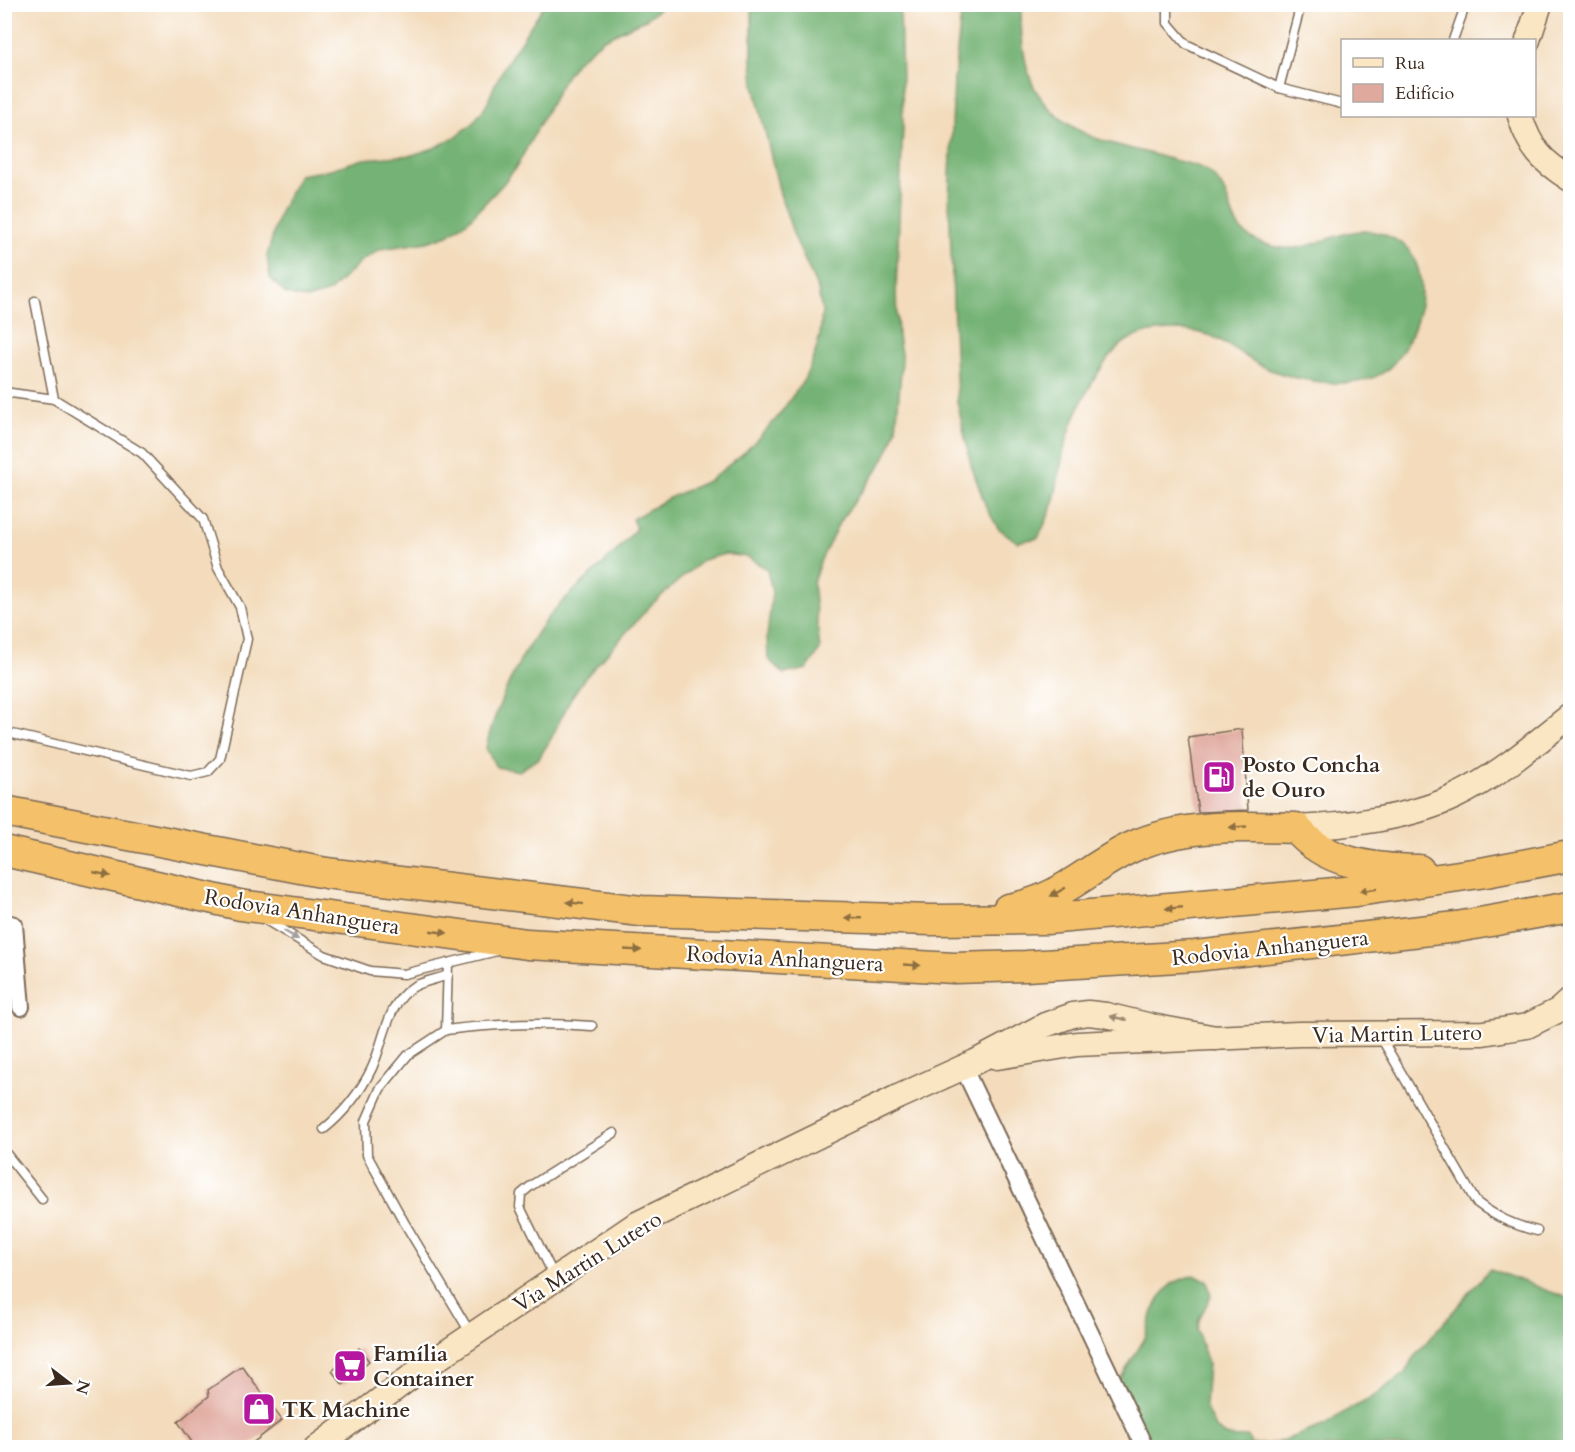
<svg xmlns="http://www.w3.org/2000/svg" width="1575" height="1452" viewBox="0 0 1575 1452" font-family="Cardo,serif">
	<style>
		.forest { fill: #74b274; stroke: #586e49; stroke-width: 1.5 }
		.building { fill: #e0a99e }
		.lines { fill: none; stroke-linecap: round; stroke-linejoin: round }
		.lane-casing { stroke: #7b6855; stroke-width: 11 }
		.street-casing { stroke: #7b6855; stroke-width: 20 }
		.secondary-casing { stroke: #7b6855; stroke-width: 27 }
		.highway-casing { stroke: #7b6855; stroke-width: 33 }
		.lane { stroke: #fff; stroke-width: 8 }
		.street { stroke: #fff; stroke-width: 16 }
		.secondary { stroke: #fbe6c3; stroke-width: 24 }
		.highway { stroke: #f4c16a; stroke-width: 30 }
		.oneway { fill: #8e6e40 }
		.oneway2 { fill: #a79f9a }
		.oneway3 { fill: #9b8870 }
		.labels { text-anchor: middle; stroke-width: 4.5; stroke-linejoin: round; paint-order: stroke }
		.poi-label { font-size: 22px; font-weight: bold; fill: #3b2a1e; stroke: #fff; text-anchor: start }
		.street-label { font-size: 22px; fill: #3b2a1e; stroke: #fff }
	</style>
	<rect width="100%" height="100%" fill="#fff"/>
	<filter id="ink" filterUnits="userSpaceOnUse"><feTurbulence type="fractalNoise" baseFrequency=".0167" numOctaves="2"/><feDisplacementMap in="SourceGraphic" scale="12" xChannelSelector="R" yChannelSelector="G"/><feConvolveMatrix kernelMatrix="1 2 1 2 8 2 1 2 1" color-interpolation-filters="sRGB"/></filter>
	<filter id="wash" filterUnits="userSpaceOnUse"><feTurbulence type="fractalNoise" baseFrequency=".008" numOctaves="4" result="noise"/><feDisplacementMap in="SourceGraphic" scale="24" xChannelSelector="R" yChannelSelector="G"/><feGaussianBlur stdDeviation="1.35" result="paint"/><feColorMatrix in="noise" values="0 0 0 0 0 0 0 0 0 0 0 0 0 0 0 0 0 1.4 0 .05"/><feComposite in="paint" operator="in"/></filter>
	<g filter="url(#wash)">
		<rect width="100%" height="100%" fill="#f3dbbb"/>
		<g class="forest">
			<polygon points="544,5 664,5 646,19 604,39 577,61 563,81 517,166 503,184 469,220 448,235 427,242 381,249 361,261 329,292 307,299 286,294 270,278 267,256 279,214 299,175 324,171 364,159 412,155 434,148 454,138 472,124 486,106 495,84 506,64"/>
			<path d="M752,5H900L903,127L896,291L898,336L902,360L896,429L889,449L879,468L840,521L820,562L813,583L820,650L807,669L784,674L768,659L767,637L772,592L767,569L747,557L725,554L703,560L685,575L650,606L584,679L571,698L551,739L539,758L519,771L496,767L486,748C495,705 528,637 558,606C584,579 614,558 636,528L632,519L669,498L710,480L746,451L777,418L804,380L814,357L820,335L822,312L818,290L794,236L780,194L754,85L752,61Z"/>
			<path d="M962,5H1022C1019,30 1024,74 1039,95C1050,112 1069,126 1088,135C1112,146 1141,150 1166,158C1179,162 1200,164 1210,173C1242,201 1217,234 1276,247C1318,256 1349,214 1394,239C1406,245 1411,250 1416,263C1425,286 1421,315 1410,337C1405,347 1399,358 1391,366C1364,394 1301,382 1268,369C1250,362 1236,348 1218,339C1194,327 1152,327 1128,340C1116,347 1107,359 1100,370C1085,393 1073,416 1066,443C1061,460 1059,478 1055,495C1052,510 1045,524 1038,538L1017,542L998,528L986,507L971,465L957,401L949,200L954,79Z"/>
			<polygon points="1490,1269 1570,1299 1570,1434 1568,1441 1570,1447 1143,1447 1116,1386 1145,1338 1153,1311 1161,1296 1173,1283 1193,1275 1207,1280 1211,1296 1199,1320 1197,1330 1208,1363 1205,1406 1215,1428 1226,1435 1237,1438 1248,1436 1251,1445 1276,1443 1325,1425 1344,1412 1368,1400 1405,1373 1417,1353"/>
		</g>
		<g id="blocks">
			<g class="building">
				<polygon points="1242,729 1248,810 1198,812 1188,737"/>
				<polygon points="359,1348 369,1361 343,1385 332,1371"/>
				<polygon points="242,1366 282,1420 246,1448 196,1448 178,1422 209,1396 208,1390"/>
			</g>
		</g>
	</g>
	<g filter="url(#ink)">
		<use href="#blocks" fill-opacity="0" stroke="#7b6855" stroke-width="1.5"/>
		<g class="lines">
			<defs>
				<g id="lane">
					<polyline points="1168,4 1168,23 1186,44 1279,88 1342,104"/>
					<polyline points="1453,40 1463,12 1461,4"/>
					<polyline points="1279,88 1301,4"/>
					<polyline points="35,301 54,399"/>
					<polyline points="4,392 54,399 142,453 203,519 218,568 240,607 247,639 220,759 208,772 191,776 4,732"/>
					<polyline points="264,919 324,955 370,971 404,974 497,951"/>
					<path d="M448,963L446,1030C495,1024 543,1022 592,1026"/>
					<polyline points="446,1030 408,1055 380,1089 366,1121 367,1155 404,1222 471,1334"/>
					<path d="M1380,1036L1476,1202C1496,1217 1513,1225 1537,1231"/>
					<path d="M324,1129C345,1112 360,1093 372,1068C384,1042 387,1003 413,987C423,981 438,979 448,975"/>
					<polyline points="4,1151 42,1199"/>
					<polyline points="555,1278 520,1207 521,1194 532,1185 614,1133"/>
				</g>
				<g id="street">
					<polyline points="4,922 14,925 21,1007"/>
					<polyline points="963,1067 1145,1448"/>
				</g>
				<g id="secondary">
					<polyline points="1528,40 1540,4"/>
					<path d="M1520,116C1530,149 1542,161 1570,179"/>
					<path d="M1296,828C1344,826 1410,818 1454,797C1497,777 1533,745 1570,716"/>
					<polyline points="997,1057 1077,1044 1299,1034 1483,1033 1527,1026 1559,1010 1570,1000"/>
					<polyline points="316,1448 416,1373 635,1225 896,1098 975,1062 1045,1025 1073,1015 1088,1013 1106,1015 1151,1026 1216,1038"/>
				</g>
				<g id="highway">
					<polyline points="4,811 326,873 641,911 931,920 1046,919 1357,891 1486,872 1570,856"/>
					<polyline points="4,851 240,905 527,944 954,968 1026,966 1195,956 1457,927 1570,907"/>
					<path d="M1008,909C1060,901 1086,869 1130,848C1180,824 1242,826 1296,828C1325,864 1375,869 1419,870"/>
				</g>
			</defs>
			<use href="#lane" class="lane-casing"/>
			<use href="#street" class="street-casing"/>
			<use href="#secondary" class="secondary-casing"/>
			<use href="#highway" class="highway-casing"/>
			<use href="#lane" class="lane"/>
			<use href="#street" class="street"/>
			<use href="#secondary" class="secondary"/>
			<use href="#highway" class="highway"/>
		</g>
		<defs><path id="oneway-solid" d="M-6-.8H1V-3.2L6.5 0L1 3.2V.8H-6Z" transform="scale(1.5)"/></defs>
		<g class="oneway">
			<use href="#oneway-solid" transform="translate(1238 827) rotate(177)"/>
			<use href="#oneway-solid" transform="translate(102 874) rotate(13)"/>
			<use href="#oneway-solid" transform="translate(1368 890) rotate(172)"/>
			<use href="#oneway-solid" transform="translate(1058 892) rotate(151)"/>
			<use href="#oneway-solid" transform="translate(575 903) rotate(-173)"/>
			<use href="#oneway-solid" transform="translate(1174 908) rotate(175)"/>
			<use href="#oneway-solid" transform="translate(853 918) rotate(-178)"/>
			<use href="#oneway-solid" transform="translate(439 932) rotate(8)"/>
			<use href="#oneway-solid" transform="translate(633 950) rotate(3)"/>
			<use href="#oneway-solid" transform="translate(912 965) rotate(3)"/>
		</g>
		<use class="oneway2" href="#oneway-solid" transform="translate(291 935) rotate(31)"/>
		<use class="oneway3" href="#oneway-solid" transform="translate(1118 1018) rotate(-167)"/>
	</g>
	<defs>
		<symbol id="fuel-square" viewBox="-11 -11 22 22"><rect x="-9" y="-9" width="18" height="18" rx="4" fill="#b5179e" stroke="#fff"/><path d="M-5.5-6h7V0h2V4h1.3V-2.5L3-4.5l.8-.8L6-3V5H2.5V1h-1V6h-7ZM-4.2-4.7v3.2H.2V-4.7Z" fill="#fff"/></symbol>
		<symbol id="supermarket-square" viewBox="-11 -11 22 22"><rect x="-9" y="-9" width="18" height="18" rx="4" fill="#b5179e" stroke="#fff"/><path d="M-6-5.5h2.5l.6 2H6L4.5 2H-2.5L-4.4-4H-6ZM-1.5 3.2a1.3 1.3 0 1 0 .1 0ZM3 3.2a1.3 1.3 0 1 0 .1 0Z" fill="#fff"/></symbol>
		<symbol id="shop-square" viewBox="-11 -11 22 22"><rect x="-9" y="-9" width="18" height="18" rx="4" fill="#b5179e" stroke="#fff"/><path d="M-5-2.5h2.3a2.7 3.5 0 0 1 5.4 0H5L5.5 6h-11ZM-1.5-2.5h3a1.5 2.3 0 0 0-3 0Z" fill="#fff"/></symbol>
	</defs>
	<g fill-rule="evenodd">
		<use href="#fuel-square" x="1200" y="758" width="38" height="38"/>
		<use href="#supermarket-square" x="331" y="1347" width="38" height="38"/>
		<use href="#shop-square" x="240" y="1390" width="38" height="38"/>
	</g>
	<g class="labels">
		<g class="poi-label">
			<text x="1242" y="772">Posto Concha<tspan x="1242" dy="25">de Ouro</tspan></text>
			<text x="373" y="1361">Família<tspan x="373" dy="25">Container</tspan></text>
			<text x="282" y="1417">TK Machine</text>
		</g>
		<g class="street-label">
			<text transform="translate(302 911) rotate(9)" y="8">Rodovia Anhanguera</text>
			<text transform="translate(1270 947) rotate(-6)" y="8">Rodovia Anhanguera</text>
			<text transform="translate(785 958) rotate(3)" y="8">Rodovia Anhanguera</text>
			<text transform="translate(1397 1033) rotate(-1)" y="8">Via Martin Lutero</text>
			<text transform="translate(587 1261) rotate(-32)" y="8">Via Martin Lutero</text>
		</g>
	</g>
	<rect width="1575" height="1452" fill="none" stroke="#fff" stroke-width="24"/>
	<rect x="1341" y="39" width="195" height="78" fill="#ffffff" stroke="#b1aaa5" stroke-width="1.5"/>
	<rect x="1353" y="58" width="30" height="9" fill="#fbe6c3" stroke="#b1aaa5" stroke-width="1.5"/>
	<text x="1395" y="69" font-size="18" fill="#3b2a1e">Rua</text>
	<rect x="1353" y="84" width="30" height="18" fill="#e0a99e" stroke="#b1aaa5" stroke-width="1.5"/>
	<text x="1395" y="99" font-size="18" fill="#3b2a1e">Edifício</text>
	<g transform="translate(69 1383) rotate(107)" stroke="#ffffff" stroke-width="4.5" paint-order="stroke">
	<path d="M0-4.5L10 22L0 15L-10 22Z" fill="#3b2a1e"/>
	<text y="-9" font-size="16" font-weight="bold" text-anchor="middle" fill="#3b2a1e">N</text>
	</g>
</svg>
